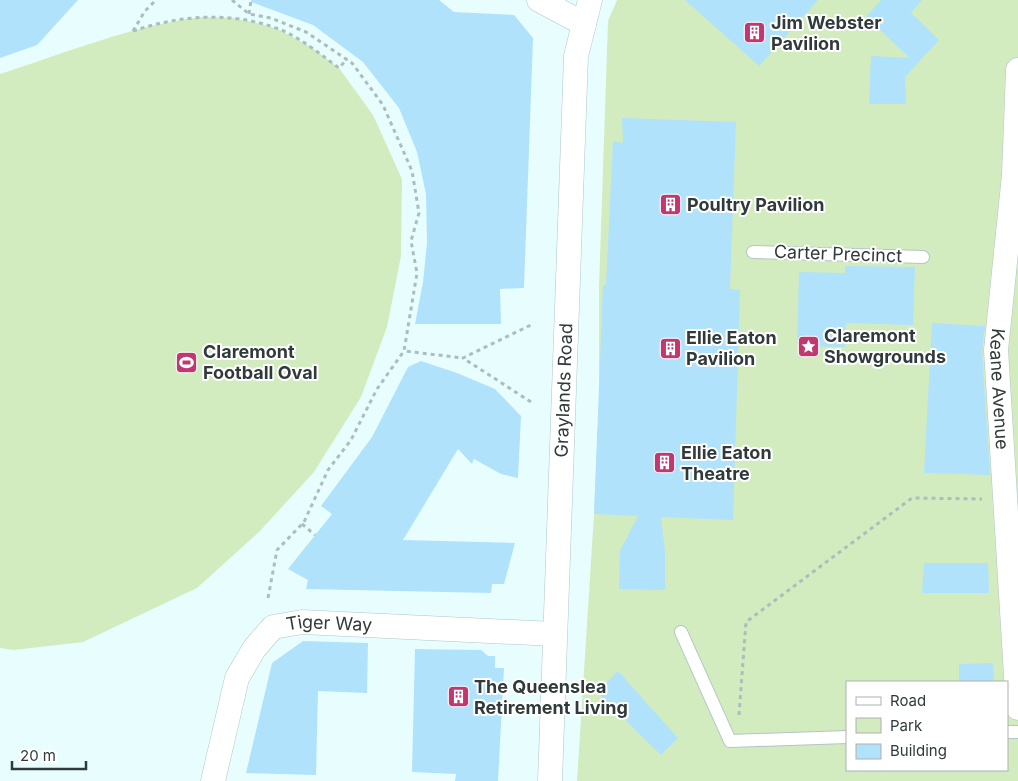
<svg xmlns="http://www.w3.org/2000/svg" width="1018" height="781" viewBox="0 0 1018 781" font-family="Inter,sans-serif">
	<style>
		.green { fill: #d2ecc0; fill-rule: evenodd }
		.building { fill: #b0e2fb }
		.lines { fill: none; stroke-linecap: round; stroke-linejoin: round }
		.service-casing { stroke: #b1c6c6; stroke-width: 14 }
		.minor-casing { stroke: #b1c6c6; stroke-width: 25 }
		.path { stroke: #acbdbd; stroke-width: 3; stroke-dasharray: 4 4; stroke-linecap: butt }
		.service { stroke: #fff; stroke-width: 12 }
		.minor { stroke: #fff; stroke-width: 24 }
		.labels { text-anchor: middle; stroke-width: 4; stroke-linejoin: round; paint-order: stroke }
		.poi-label { font-size: 18px; font-weight: bold; fill: #313a3a; stroke: #fff; text-anchor: start }
		.street-label { font-size: 18px; fill: #313a3a; stroke: #fff }
	</style>
	<rect width="100%" height="100%" fill="#e8fefe"/>
	<g class="green">
		<path d="M617,0H1018V781H577L594,514L599,405V287L608,21ZM847,682H1007V770H847Z"/>
		<path d="M201,17L232,18L262,24L280,30L311,47L339,68L373,115L402,179L401,256L387,327L361,397L314,472L259,532L197,588L83,642L14,650L0,648V74C66,53 133,25 201,17Z"/>
	</g>
	<g class="building">
		<polygon points="0,0 78,0 37,45 0,58"/>
		<polygon points="251,0 439,0 454,12 514,15 533,38 524,288 500,289 501,324 415,324 423,282 427,243 426,194 417,152 399,108 363,62 313,25 251,2"/>
		<polygon points="685,0 818,0 759,66"/>
		<polygon points="881,0 922,0 911,13 939,40 905,77 906,104 869,104 871,56 910,58 866,17"/>
		<polygon points="622,118 736,122 730,289 740,290 733,520 661,517 665,552 665,590 619,589 620,551 638,516 594,514 603,285 606,285 613,141 623,143"/>
		<polygon points="845,266 915,267 913,325 846,323 845,347 797,346 799,272 845,273"/>
		<polygon points="932,323 985,326 982,351 990,475 924,473"/>
		<polygon points="421,361 457,373 495,389 521,416 518,478 501,474 474,459 472,464 458,449 403,540 515,543 504,584 492,584 491,593 306,589 308,580 288,569 332,514 321,506 372,437 408,367"/>
		<polygon points="924,563 988,563 989,593 922,593"/>
		<polygon points="303,641 368,643 367,693 318,691 316,775 246,773 272,663"/>
		<polygon points="415,649 481,650 488,656 495,656 495,668 504,668 498,781 455,781 456,774 412,772"/>
		<polygon points="993,663 994,682 959,682 959,664"/>
		<polygon points="618,671 678,738 661,755 597,692"/>
	</g>
	<g class="lines">
		<defs>
			<g id="service">
				<polyline points="753,252 923,257"/>
				<polyline points="681,632 730,741 847,737"/>
				<polyline points="1007,732 1018,732"/>
			</g>
			<g id="minor">
				<polyline points="539,0 584,24"/>
				<path id="s1" d="M1018,70L1014,175L996,350L1018,708"/>
				<path id="s2" d="M213,781L237,678L254,649L273,627L302,622L554,634"/>
				<path id="s3" d="M550,781L576,56L590,0"/>
			</g>
		</defs>
		<use href="#service" class="service-casing"/>
		<use href="#minor" class="minor-casing"/>
		<g class="path">
			<polyline points="232,0 249,14 271,18 306,32 352,63 383,105 412,171 419,213 411,241 417,273 404,351 463,358"/>
			<polyline points="249,14 251,0"/>
			<path d="M133,31C180,15 231,11 279,29C301,38 320,54 339,68L347,59"/>
			<polyline points="133,31 145,11 156,0"/>
			<polyline points="531,402 463,358 533,324"/>
			<polyline points="302,524 315,535"/>
			<polyline points="268,598 277,550 304,522 328,470 351,440 377,389 404,351"/>
			<polyline points="739,715 746,622 912,498 982,499"/>
		</g>
		<use href="#service" class="service"/>
		<use href="#minor" class="minor"/>
	</g>
	<defs>
		<symbol id="building-square" viewBox="-11 -11 22 22"><rect x="-9" y="-9" width="18" height="18" rx="4" fill="#c2376f" stroke="#fff"/><path d="M-4-6H4V6H1V3H-1V6H-4ZM-2.5-4.3h1.7v1.8h-1.7ZM.8-4.3h1.7v1.8H.8ZM-2.5-1h1.7V.8h-1.7ZM.8-1h1.7V.8H.8Z" fill="#fff"/></symbol>
		<symbol id="sight-square" viewBox="-11 -11 22 22"><rect x="-9" y="-9" width="18" height="18" rx="4" fill="#c2376f" stroke="#fff"/><path d="M0-6L1.8-2.2L6-1.7L2.9 1.2L3.7 5.4L0 3.3L-3.7 5.4L-2.9 1.2L-6-1.7L-1.8-2.2Z" fill="#fff"/></symbol>
		<symbol id="stadium-square" viewBox="-11 -11 22 22"><rect x="-9" y="-9" width="18" height="18" rx="4" fill="#c2376f" stroke="#fff"/><path d="M0-5a6.5 5 0 1 0 0 10a6.5 5 0 1 0 0-10ZM-3.5-1.8h7v3.6h-7Z" fill="#fff"/></symbol>
	</defs>
	<g fill-rule="evenodd">
		<use href="#building-square" x="742" y="20" width="25" height="25"/>
		<use href="#building-square" x="658" y="192" width="25" height="25"/>
		<use href="#sight-square" x="796" y="334" width="25" height="25"/>
		<use href="#building-square" x="658" y="336" width="25" height="25"/>
		<use href="#stadium-square" x="174" y="350" width="25" height="25"/>
		<use href="#building-square" x="652" y="450" width="25" height="25"/>
		<use href="#building-square" x="446" y="684" width="25" height="25"/>
	</g>
	<g class="labels">
		<g class="poi-label">
			<text x="771" y="29">Jim Webster<tspan x="771" dy="21">Pavilion</tspan></text>
			<text x="687" y="211">Poultry Pavilion</text>
			<text x="824" y="342">Claremont<tspan x="824" dy="21">Showgrounds</tspan></text>
			<text x="686" y="344">Ellie Eaton<tspan x="686" dy="21">Pavilion</tspan></text>
			<text x="203" y="358">Claremont<tspan x="203" dy="21">Football Oval</tspan></text>
			<text x="681" y="459">Ellie Eaton<tspan x="681" dy="21">Theatre</tspan></text>
			<text x="474" y="693">The Queenslea<tspan x="474" dy="21">Retirement Living</tspan></text>
		</g>
		<g class="street-label">
			<text transform="translate(838 254) rotate(2)" y="6">Carter Precinct</text>
			<text dy="6" stroke="none"><textPath href="#s1" startOffset="320">Keane Avenue</textPath></text>
			<text dy="6" stroke="none"><textPath href="#s3" startOffset="391">Graylands Road</textPath></text>
			<text dy="6" stroke="none"><textPath href="#s2" startOffset="225">Tiger Way</textPath></text>
		</g>
	</g>
	<rect x="846" y="681" width="162" height="90" fill="#ffffff" stroke="#adb0b0"/>
	<rect x="856" y="697" width="25" height="8" fill="#ffffff" stroke="#adb0b0"/>
	<text x="890" y="706" font-size="15" fill="#313a3a">Road</text>
	<rect x="856" y="718" width="25" height="15" fill="#d2ecc0" stroke="#adb0b0"/>
	<text x="890" y="731" font-size="15" fill="#313a3a">Park</text>
	<rect x="856" y="744" width="25" height="15" fill="#b0e2fb" stroke="#adb0b0"/>
	<text x="890" y="756" font-size="15" fill="#313a3a">Building</text>
	<path d="M12 761v8h74v-8" fill="none" stroke="#313a3a" stroke-width="2.5"/>
	<text x="20" y="761" font-size="15" fill="#313a3a" stroke="#ffffff" stroke-width="4" paint-order="stroke">20 m</text>
</svg>
